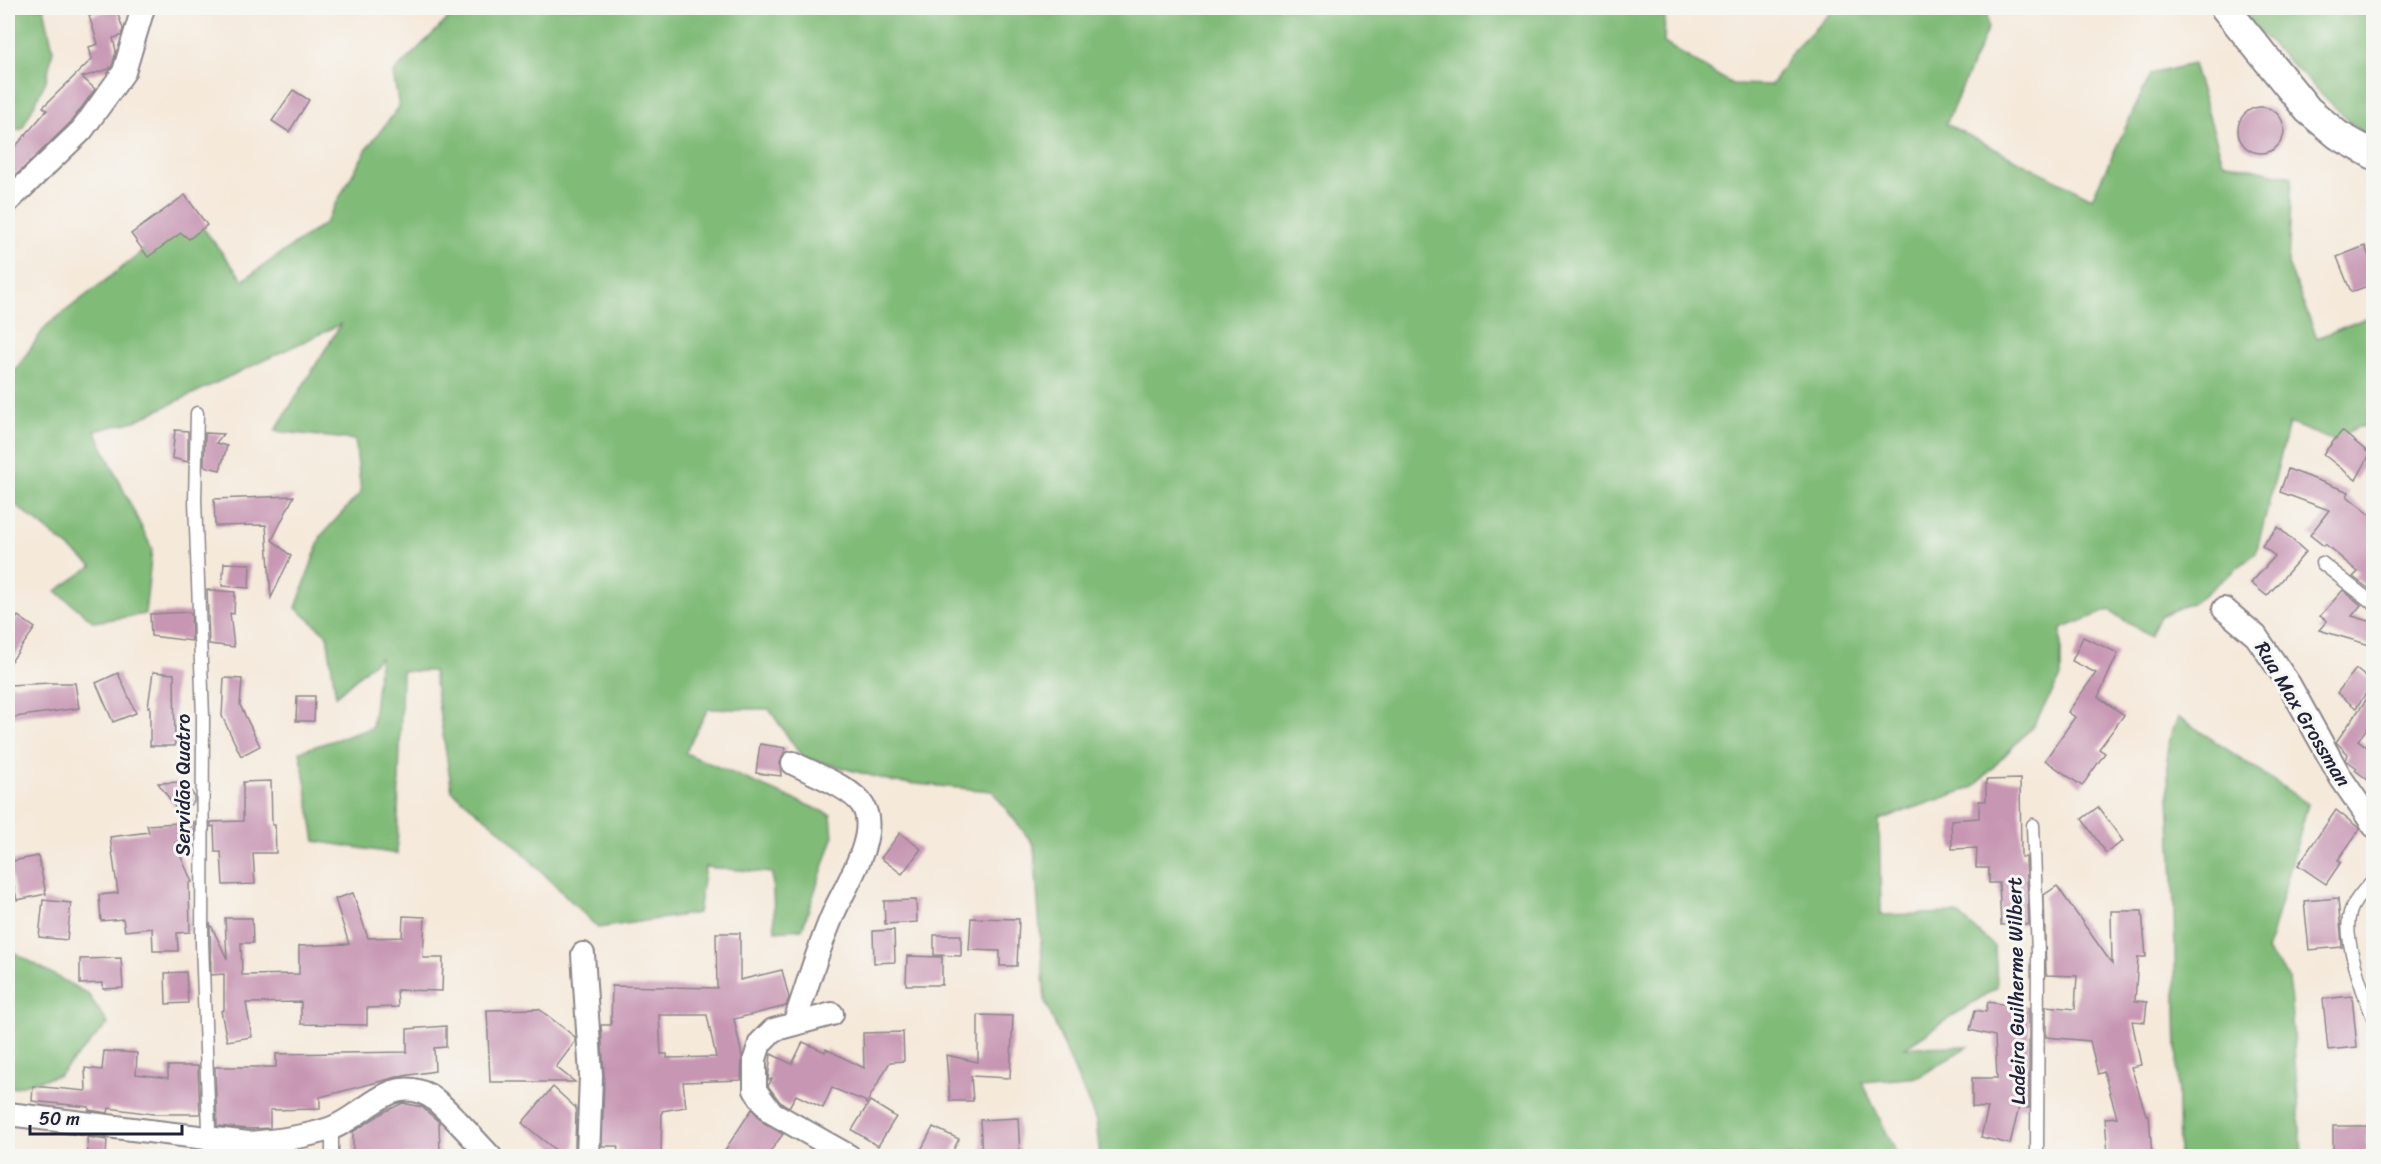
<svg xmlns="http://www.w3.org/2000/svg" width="2381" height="1164" viewBox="0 0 2381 1164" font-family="Sriracha,sans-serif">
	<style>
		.forest { fill: #80bb78; stroke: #516e5a; stroke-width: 1.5 }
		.building { fill: #c796b3; fill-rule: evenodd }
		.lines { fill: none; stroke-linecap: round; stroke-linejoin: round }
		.service-casing { stroke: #8c868a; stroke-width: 15 }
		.minor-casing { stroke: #8c868a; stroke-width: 26 }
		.tertiary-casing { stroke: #8c868a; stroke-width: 32 }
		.service { stroke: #fff; stroke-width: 12 }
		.minor { stroke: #fff; stroke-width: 22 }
		.tertiary { stroke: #fff; stroke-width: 28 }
		.labels { text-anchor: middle; stroke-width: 6; stroke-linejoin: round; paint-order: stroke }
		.street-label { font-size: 20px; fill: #22223b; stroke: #f6f6f2 }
	</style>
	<rect width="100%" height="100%" fill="#f6f6f2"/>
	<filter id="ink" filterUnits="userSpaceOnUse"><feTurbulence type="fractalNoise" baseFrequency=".0167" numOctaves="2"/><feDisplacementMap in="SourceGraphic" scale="12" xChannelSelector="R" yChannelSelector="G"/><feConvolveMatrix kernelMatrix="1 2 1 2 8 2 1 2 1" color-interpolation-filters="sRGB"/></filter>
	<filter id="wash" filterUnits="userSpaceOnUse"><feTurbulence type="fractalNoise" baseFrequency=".008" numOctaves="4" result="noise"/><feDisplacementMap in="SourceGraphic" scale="24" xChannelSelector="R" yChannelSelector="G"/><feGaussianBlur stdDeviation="1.35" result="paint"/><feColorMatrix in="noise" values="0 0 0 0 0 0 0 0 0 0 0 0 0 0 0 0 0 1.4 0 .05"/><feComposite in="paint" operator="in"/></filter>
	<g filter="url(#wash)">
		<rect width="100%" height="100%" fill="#f5e9da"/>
		<g class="forest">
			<polygon points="8,8 44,8 53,50 46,81 22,129 8,132"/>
			<polygon points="459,8 1665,8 1664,43 1732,84 1771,85 1794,50 1835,8 1987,8 1988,28 1946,124 2092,198 2151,74 2193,64 2223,162 2292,177 2288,264 2317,338 2373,315 2373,426 2357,427 2334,441 2289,423 2256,553 2196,601 2160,616 2150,637 2109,610 2061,629 2061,677 2033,726 1974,787 1879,820 1881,915 1957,913 1995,947 1997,987 1905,1047 1968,1046 1919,1077 1862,1082 1898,1156 1100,1156 1096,1121 1045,1001 1034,845 992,791 895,782 802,757 769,709 708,709 685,753 831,815 833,838 802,929 775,931 772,873 705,867 698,913 598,928 501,831 452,791 433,671 402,671 397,854 315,841 300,751 372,728 380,657 336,696 327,635 296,608 321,536 361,492 355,440 275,431 341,324 135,421 95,431 152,549 145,614 94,622 56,591 92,566 8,499 8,381 46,326 137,256 183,202 243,280 325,223 368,147 399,107 393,73"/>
			<polygon points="2235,8 2373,8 2373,135 2362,134"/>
			<polygon points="2179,717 2308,804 2267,951 2289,978 2302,1156 2179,1156 2174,906 2167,752 2172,730"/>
			<polygon points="8,949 88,994 108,1024 59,1075 8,1089"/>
		</g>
		<g id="blocks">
			<g class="building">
				<polygon points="116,8 123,29 121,36 113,38 116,51 112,66 109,69 82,77 95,89 72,121 8,183 8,155 47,110 43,107 92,59 89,47 98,44 89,16"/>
				<polygon points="293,90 309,100 289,132 272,121"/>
				<circle cx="2261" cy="130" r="23"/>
				<polygon points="185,195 207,225 189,239 181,233 148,257 131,234"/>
				<polygon points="2365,246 2373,267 2373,284 2351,292 2337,257"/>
				<polygon points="175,430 188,431 188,462 172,458"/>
				<polygon points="2342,431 2370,454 2356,480 2323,454"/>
				<polygon points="205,433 223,434 216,443 227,446 220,470 204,466"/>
				<polygon points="2288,469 2349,492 2347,496 2373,517 2373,586 2371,584 2368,588 2353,577 2358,572 2325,544 2324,546 2310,535 2329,510 2280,492"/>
				<polygon points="294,496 272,540 291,556 271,598 266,525 215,526 214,499"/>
				<polygon points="2278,527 2306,552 2267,596 2251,583 2275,556 2262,546"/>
				<polygon points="224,563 250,564 249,588 222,586"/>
				<polygon points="207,590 235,592 234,614 230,613 234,647 209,644"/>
				<polygon points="2343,590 2361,605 2352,616 2373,622 2373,646 2319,630 2327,621 2320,616"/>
				<polygon points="191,612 192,641 151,636 150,614"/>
				<polygon points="18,616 35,628 8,666 8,631"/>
				<polygon points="2083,637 2118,653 2098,697 2124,715 2099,749 2105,753 2082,786 2045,760 2075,717 2068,712 2096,673 2072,661"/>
				<polygon points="2356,669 2373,683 2356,708 2337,693"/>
				<polygon points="153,672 174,674 175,746 150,746 150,706 148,707"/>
				<polygon points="118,673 136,713 113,722 96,683"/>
				<polygon points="224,678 242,679 240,705 260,746 241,756 222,716"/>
				<polygon points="53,683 75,683 79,708 8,718 8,685"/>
				<polygon points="2373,690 2373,721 2358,740 2370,749 2373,743 2373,784 2355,770 2357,768 2346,760 2348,754 2336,742"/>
				<polygon points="297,696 315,696 314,721 296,721"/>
				<polygon points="760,744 786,748 780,763 781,776 756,773"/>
				<polygon points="2020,779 2021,857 2026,857 2029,924 2001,925 1999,883 1989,883 1989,868 1976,868 1977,848 1952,849 1951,820 1979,818 1979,801 1986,801 1986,780"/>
				<polygon points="271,781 272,825 275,825 276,853 253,853 255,884 223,885 221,852 215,852 214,826 211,827 211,822 243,821 243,782"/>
				<polygon points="185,782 194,796 194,802 179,812 158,783"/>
				<polygon points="2098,807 2123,841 2106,853 2082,819"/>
				<polygon points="2336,810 2360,829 2338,860 2341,862 2326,884 2298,865"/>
				<polygon points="194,822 194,835 175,843 192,882 189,883 190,932 177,933 178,951 153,951 152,928 125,931 123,919 101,921 99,895 118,893 110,837 149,832 147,825"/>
				<polygon points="900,833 921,849 902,874 881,858"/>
				<polygon points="38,856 46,894 17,900 8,862"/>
				<polygon points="2057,886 2112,964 2111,911 2142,911 2146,957 2138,957 2135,1001 2147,1002 2145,1022 2132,1021 2141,1065 2131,1067 2146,1115 2149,1115 2152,1156 2108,1156 2105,1118 2117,1117 2104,1072 2098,1074 2090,1041 2046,1037 2046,1006 2075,1009 2077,976 2046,975 2044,895"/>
				<polygon points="353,893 368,938 402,937 403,916 425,917 423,958 443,958 442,991 397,990 398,1007 367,1008 367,1025 301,1024 301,1002 246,1003 252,1037 227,1041 221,1011 224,1010 224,974 211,975 210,923 227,959 225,918 252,918 253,943 241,943 242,975 299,974 299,946 349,944 335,899"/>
				<polygon points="2338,898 2342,947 2309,950 2304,901"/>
				<polygon points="43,900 71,903 67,940 39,937"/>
				<polygon points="916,900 917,922 885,924 884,901"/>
				<polygon points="971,918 1019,919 1017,966 1000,966 1000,951 969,950"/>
				<polygon points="894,930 895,962 874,963 873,931"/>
				<path d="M716,933H740V980L782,970L789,998L786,1006L734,1019L742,1056L741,1080L683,1082L686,1107L662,1111L661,1156H617L618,1146H602L604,1076L601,1025H611L612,986L717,988ZM659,1015H707L716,1057L667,1058V1054H661Z"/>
				<polygon points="934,935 961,935 961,956 934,955"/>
				<polygon points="907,956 942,957 942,985 906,985"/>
				<polygon points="121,958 123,988 103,989 103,983 80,984 80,959"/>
				<polygon points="186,972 188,1003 166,1004 165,973"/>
				<polygon points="2352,996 2357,1047 2328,1050 2323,999"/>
				<polygon points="1988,1002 2029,1008 2029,1108 2019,1107 2010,1144 1981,1137 1988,1108 1972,1107 1972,1078 1997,1078 1995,1036 1970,1030 1975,1010 1986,1012"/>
				<polygon points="539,1009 575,1037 575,1042 556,1067 575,1082 490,1082 487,1010"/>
				<polygon points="978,1015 1013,1016 1010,1078 971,1076 973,1101 950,1101 946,1055 978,1062"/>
				<polygon points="446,1026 446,1047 434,1048 435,1071 397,1077 320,1097 320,1109 270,1110 270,1128 248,1129 217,1126 215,1067 276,1067 276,1054 407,1052 407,1029"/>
				<polygon points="903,1032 904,1061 890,1062 866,1104 865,1101 832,1088 823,1108 796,1095 789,1107 780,1102 768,1086 772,1079 768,1080 771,1054 792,1064 803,1042 825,1052 826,1049 864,1068 863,1033"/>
				<polygon points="104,1051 137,1053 136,1074 168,1078 168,1066 198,1066 200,1114 153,1114 109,1108 108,1113 89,1110 89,1107 32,1101 33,1086 86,1091 85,1068 102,1070"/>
				<polygon points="553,1087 576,1108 575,1147 567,1156 563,1156 522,1123"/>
				<polygon points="870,1101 896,1117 878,1146 852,1130"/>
				<polygon points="403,1103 422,1107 439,1122 440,1154 353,1156 353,1132 384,1112"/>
				<polygon points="752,1109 764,1123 783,1134 767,1156 721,1156"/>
				<polygon points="1018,1118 1020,1156 982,1156 980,1120"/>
				<polygon points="2333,1126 2368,1126 2367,1156 2333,1156"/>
				<polygon points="933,1127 959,1139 950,1156 918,1156"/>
				<polygon points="87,1137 107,1140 106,1156 88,1156"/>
			</g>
		</g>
	</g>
	<g filter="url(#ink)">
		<use href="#blocks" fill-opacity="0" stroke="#8c868a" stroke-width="1.5"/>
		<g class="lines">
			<defs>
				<g id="service">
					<polyline points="197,413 195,500 203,717 202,943 210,1156"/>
					<polyline points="2322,563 2374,604"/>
					<polyline points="2033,825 2038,953 2037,1156"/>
					<path d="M2374,879C2365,889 2354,900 2350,913C2342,938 2364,995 2374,1020"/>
					<polyline points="332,1128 332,1156"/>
				</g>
				<g id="minor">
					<polyline points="8,201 82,130 124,72 143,8"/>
					<polyline points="2224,609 2256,636 2289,684 2341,778 2374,826"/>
					<path d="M793,763C812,773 853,788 863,806C880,835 845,886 834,912C818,948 807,987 794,1024"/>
					<polyline points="583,954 591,1076 588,1156"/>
					<polyline points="832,1014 773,1030 760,1043 755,1059 755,1090 771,1112 849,1156"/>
					<path d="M8,1114L248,1143C276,1141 302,1138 329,1129C363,1118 389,1074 428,1095C442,1102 477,1143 490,1156"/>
				</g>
				<polyline id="tertiary" points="2225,8 2308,110 2338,135 2374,155"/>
			</defs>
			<use href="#service" class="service-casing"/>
			<use href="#minor" class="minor-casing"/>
			<use href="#tertiary" class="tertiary-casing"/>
			<use href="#service" class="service"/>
			<use href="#minor" class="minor"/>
			<use href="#tertiary" class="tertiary"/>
		</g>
	</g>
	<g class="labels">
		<g class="street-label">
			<text transform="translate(2303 714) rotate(59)" y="7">Rua Max Grossman</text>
			<text transform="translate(183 785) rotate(-90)" y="7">Servidão Quatro</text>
			<text transform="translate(2016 991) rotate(-91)" y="7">Ladeira Guilherme Wilbert</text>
		</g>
	</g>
	<rect width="2381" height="1164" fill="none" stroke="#f6f6f2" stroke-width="30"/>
	<path d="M30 1125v9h152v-9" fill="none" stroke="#22223b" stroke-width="3"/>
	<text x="39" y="1125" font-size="18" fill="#22223b" stroke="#f6f6f2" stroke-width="4.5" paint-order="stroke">50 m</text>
</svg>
